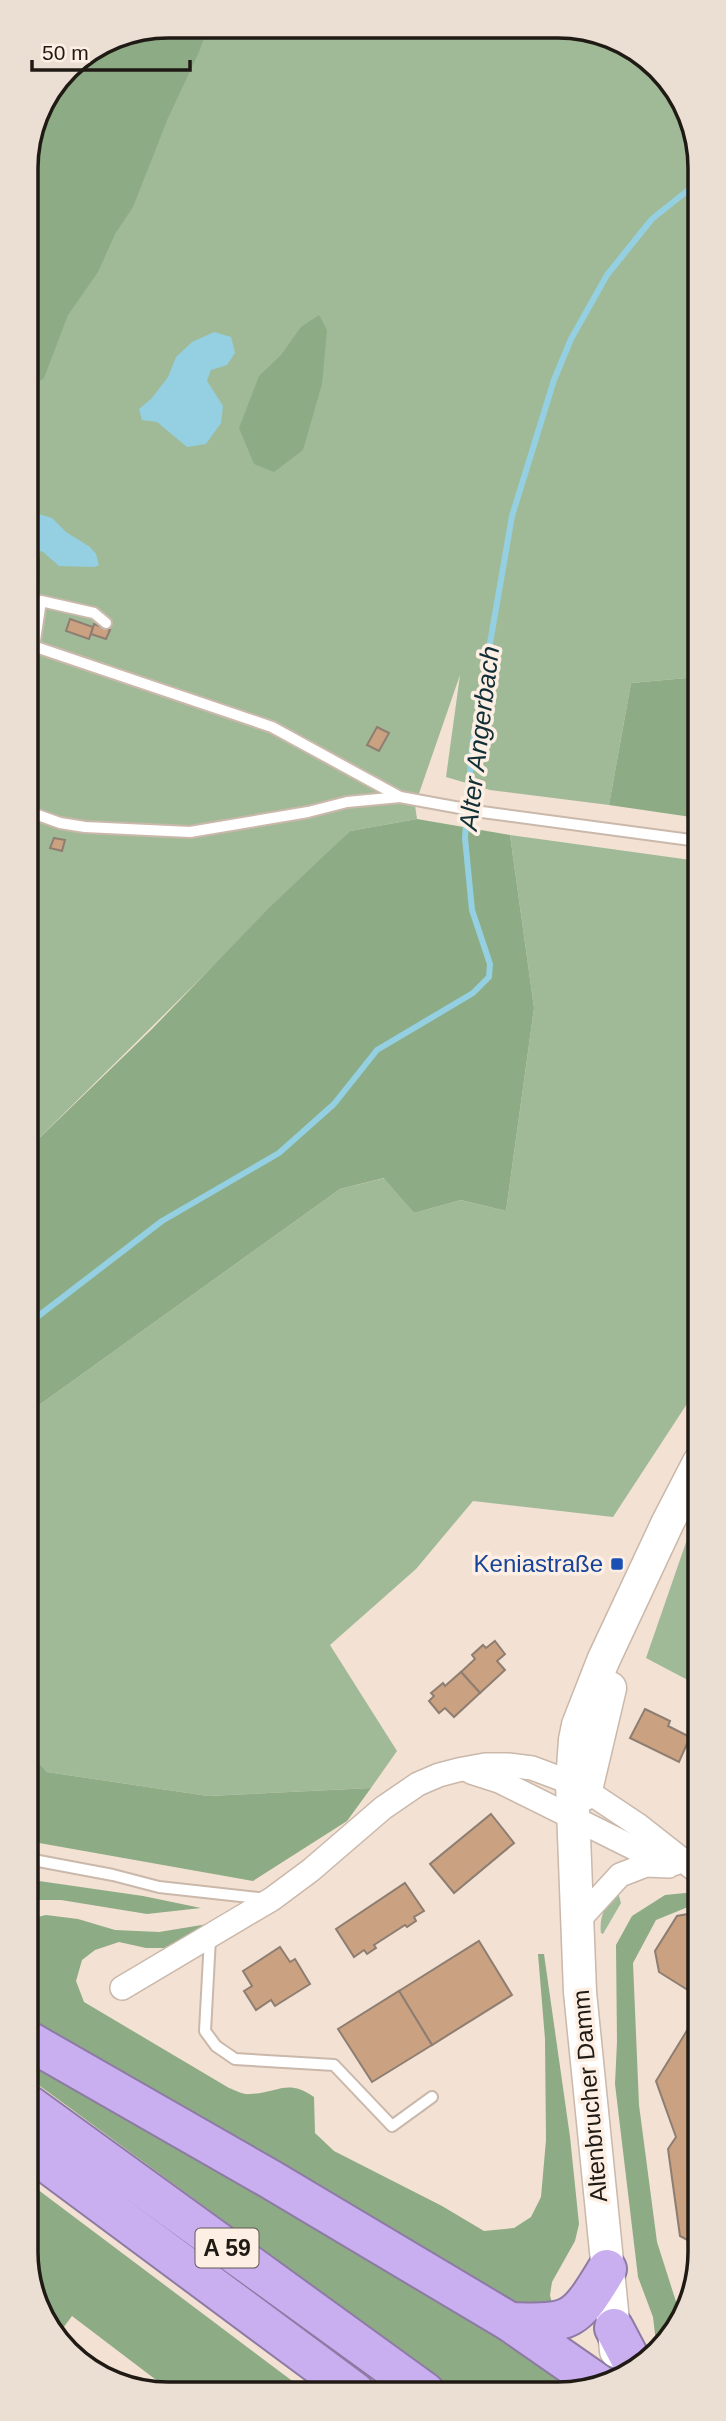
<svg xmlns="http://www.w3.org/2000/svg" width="726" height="2421" viewBox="0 0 726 2421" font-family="Arial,sans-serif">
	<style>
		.green { fill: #a0ba98 }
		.forest { fill: #8dab84 }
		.water { fill: #94d0e1 }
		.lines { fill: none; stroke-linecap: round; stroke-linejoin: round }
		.stream { stroke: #94d0e1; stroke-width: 6 }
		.building { fill: #caa181; stroke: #8e7e72; stroke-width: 2 }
		.service-casing { stroke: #cab8ab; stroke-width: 14 }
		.minor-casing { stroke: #cab8ab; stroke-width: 26 }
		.secondary-casing { stroke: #cab8ab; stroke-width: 35 }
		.motorway-casing { stroke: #8e7ba3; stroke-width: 42 }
		.service { stroke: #fff; stroke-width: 10 }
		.minor { stroke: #fff; stroke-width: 23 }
		.secondary { stroke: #fff; stroke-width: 32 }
		.motorway { stroke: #c9aff0; stroke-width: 38 }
		.transit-dot { fill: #1a4fb4; stroke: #fdefe3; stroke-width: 2.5 }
		.labels { text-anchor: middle; stroke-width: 7; stroke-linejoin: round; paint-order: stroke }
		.shield { fill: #fdefe3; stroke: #625a53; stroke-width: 2 }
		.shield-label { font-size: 23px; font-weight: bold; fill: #201a15 }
		.transit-label { font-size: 24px; fill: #164399; stroke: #fdefe3; text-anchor: end }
		.street-label { font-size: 24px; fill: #201a15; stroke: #fdefe3 }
		.water-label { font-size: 26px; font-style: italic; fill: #102e36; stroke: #fdefe3 }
		.rim { fill: none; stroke: #201a15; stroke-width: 3.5 }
	</style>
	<rect width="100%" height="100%" fill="#f3e1d3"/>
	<g class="green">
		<polygon points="168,26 586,29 658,68 697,141 698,677 631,683 609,805 490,790 446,777 460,675 415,805 417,819 350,831 28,1149 27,159 37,114 68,68 114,37"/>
		<polygon points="510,835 698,861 698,1387 613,1517 473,1501 416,1569 330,1645 397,1751 371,1788 208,1796 47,1772 28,1750 28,1413 340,1189 385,1178 414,1213 461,1200 506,1211 534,1008"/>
		<polygon points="699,1513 699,1686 646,1658 691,1528"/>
		<path d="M617,1889L621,1903L603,1934L601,1933C599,1914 607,1904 617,1889Z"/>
	</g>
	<g class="forest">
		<polygon points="168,26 208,27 199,52 168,118 133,207 115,234 98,272 68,315 44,378 38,382 27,380 27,159 37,114 68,68 114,37"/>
		<polygon points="319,315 327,330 322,384 303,450 274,472 254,464 239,428 259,376 281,355 301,327"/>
		<polygon points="698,677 698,818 609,805 631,683"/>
		<polygon points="417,819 510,835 534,1008 506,1211 461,1200 414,1213 384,1178 340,1189 28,1413 28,1149 152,1029 269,908 350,831"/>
		<polygon points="28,1750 47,1772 208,1796 371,1788 347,1821 253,1881 28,1841"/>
		<polygon points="39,1881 143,1896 201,1908 147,1914 61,1900 28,1900 28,1882"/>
		<polygon points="685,1893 699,1895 699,1907 688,1907 656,1920 633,1963 639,2105 657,2242 679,2311 664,2347 657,2351 653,2317 638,2277 615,2084 617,2042 616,1945 632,1916 665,1895"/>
		<path d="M46,1915L78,1919L115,1930L159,1932L208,1924L164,1948H146L119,1942L95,1950L82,1960L76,1981L84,2002L229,2088C235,2090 243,2095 250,2094C278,2093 287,2078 314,2097L315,2133L334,2151L442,2206L484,2231L514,2228L531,2217L541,2197L546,2140L545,2039L538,1954H544L570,2137L579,2224L575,2241L552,2282L550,2295L554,2313L538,2317L29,2030V1919Z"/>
		<polygon points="29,2054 573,2382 575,2392 458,2392 29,2078"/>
		<polygon points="29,2183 307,2392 172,2392 72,2316 58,2335 29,2280"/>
	</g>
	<g class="water">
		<polygon points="214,332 231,337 235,353 227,365 211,370 207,381 223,406 221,423 206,444 187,447 157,422 142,420 139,409 152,398 168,377 176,357 192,342"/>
		<polygon points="32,512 52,518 66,532 90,547 96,554 99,565 95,567 59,566 43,552 27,546 27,514"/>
	</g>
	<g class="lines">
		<polyline class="stream" points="28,1324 162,1221 279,1153 334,1104 377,1050 473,993 489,977 490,964 472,910 465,838 472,747 512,516 554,380 571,339 607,275 652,219 697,183"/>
	</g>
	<g class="building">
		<polygon points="27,560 39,560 38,593 27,592"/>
		<polygon points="70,619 93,627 89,639 66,631"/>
		<polygon points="94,624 110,630 106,639 91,634"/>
		<polygon points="377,727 389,733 379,751 367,745"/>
		<polygon points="54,838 65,840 62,851 50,848"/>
		<polygon points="495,1641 505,1654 497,1661 505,1670 480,1693 461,1672 475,1659 472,1655 483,1645 486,1648"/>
		<polygon points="461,1672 480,1693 454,1717 445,1708 439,1713 429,1701 434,1696 431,1693 443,1683 445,1686"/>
		<polygon points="645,1709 670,1721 668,1726 690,1737 679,1762 630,1738"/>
		<polygon points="491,1814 514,1843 454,1893 430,1864"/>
		<polygon points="405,1883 424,1911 414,1917 416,1921 407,1927 405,1925 374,1945 376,1948 367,1954 364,1950 354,1957 336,1929"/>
		<polygon points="699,1912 699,1997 659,1972 655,1951 677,1916"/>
		<polygon points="479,1941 512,1995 432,2045 399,1991"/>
		<polygon points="280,1947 290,1962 295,1959 310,1984 275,2006 271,2000 256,2010 244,1991 252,1986 243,1971"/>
		<polygon points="399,1991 432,2045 372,2082 338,2029"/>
		<polygon points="699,2011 699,2246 680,2236 668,2149 676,2137 656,2081"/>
	</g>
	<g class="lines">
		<defs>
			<g id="service">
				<polyline points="27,644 272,727 400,797 482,812 698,841"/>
				<polyline points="27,692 41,601 94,613 106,623"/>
				<polyline points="27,811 60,823 85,827 190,832 308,812 347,802 400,797"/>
				<polyline points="28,1859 113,1875 159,1887 267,1899"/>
				<polyline points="210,1938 205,2031 216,2046 235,2059 334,2065 392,2126 432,2097"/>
			</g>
			<g id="minor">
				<polyline points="471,1772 499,1781 636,1849 676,1863"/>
				<polyline points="576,1923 620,1875 646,1865 669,1866"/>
				<polyline points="122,1988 272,1899 311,1870 383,1808 418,1784 439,1775 458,1770 485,1765 508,1765 532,1768 572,1783 587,1791 638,1825 699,1873"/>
			</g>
			<g id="secondary">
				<polyline points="585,1794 610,1688"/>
				<polyline points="616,2351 580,1992 572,1783 575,1740 578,1725 603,1661 668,1522 699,1462"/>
			</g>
			<g id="motorway">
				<polyline points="29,2041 270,2179 510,2322 599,2384"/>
				<polyline points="29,2105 425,2392"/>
				<polyline points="29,2150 355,2392"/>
				<path d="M510,2322C572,2324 575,2322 607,2269"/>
				<polyline points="614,2328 633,2364"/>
			</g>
		</defs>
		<use href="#service" class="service-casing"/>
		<use href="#minor" class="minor-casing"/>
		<use href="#secondary" class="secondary-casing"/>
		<use href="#motorway" class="motorway-casing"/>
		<use href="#service" class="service"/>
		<use href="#minor" class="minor"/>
		<use href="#secondary" class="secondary"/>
		<use href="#motorway" class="motorway"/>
	</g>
	<rect class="transit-dot" x="610" y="1557" width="14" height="14" rx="3.5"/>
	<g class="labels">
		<rect class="shield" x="195.5" y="2228.5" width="63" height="39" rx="5"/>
		<g class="shield-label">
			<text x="227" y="2256">A 59</text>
		</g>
		<g class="transit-label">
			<text x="603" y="1572">Keniastraße</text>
		</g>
		<g class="street-label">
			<text transform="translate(590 2096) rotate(-95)" y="8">Altenbrucher Damm</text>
		</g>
		<g class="water-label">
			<text transform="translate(479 738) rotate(-83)" y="9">Alter Angerbach</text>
		</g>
	</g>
	<path d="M0 0H726V2421H0ZM168 38H558A130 130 0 0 1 688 168V2252A130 130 0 0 1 558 2382H168A130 130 0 0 1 38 2252V168A130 130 0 0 1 168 38Z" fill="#ebded3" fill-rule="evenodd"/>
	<path class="rim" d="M168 38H558A130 130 0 0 1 688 168V2252A130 130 0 0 1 558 2382H168A130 130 0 0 1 38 2252V168A130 130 0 0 1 168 38Z"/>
	<path d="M32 60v10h158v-10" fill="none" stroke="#201a15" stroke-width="3.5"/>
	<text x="42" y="60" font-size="21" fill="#201a15" stroke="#fdefe3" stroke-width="5" paint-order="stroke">50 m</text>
</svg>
